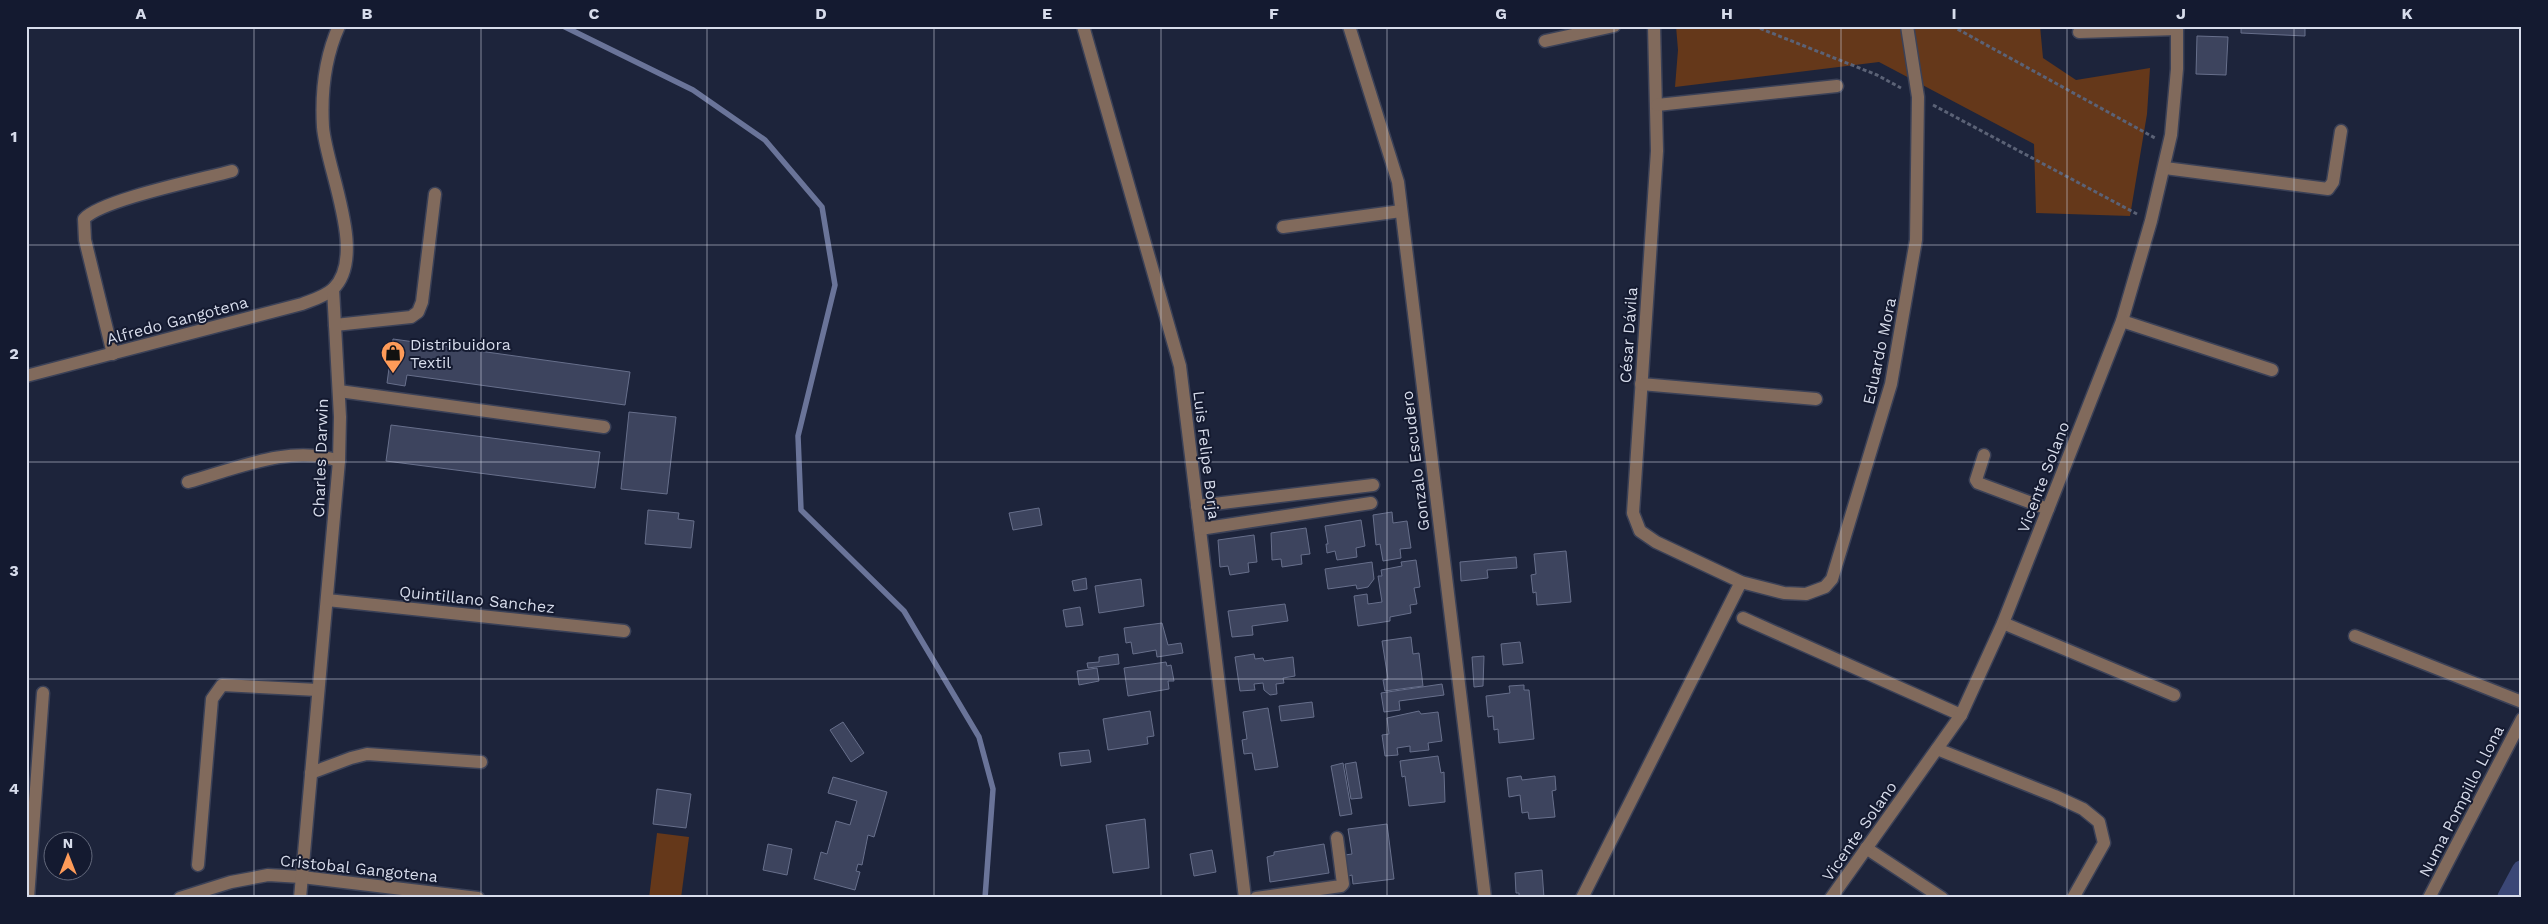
<svg xmlns="http://www.w3.org/2000/svg" width="2548" height="924" viewBox="0 0 2548 924" font-family="'Work Sans',sans-serif">
	<style>
		.green { fill: #65381a }
		.lines { fill: none; stroke-linecap: round; stroke-linejoin: round }
		.stream { stroke: #6a7499; stroke-width: 5.5 }
		.canal { stroke: #3b4776; stroke-width: 20 }
		.building { fill: #3d445e; stroke: #676f8b }
		.minor-casing { stroke: #3b4157; stroke-width: 15 }
		.path { stroke: #5b6276; stroke-width: 3; stroke-dasharray: 4 2.5; stroke-linecap: butt }
		.minor { stroke: #816a5c; stroke-width: 12 }
		.grid { fill: none; stroke: #d7dceb; stroke-width: 1; stroke-opacity: 0.55 }
		.labels { text-anchor: middle; stroke-width: 4; stroke-linejoin: round; paint-order: stroke }
		.street-label { font-size: 16px; fill: #d7dceb; stroke: #141a30 }
		.poi-label { font-size: 16px; fill: #d7dceb; stroke: #141a30; text-anchor: start }
		.neatline { fill: none; stroke: #d7dceb; stroke-width: 2 }
		.grid-label { font-size: 16px; text-anchor: middle; font-weight: bold; fill: #d7dceb }
	</style>
	<rect width="100%" height="100%" fill="#1d243b"/>
	<g class="green">
		<polygon points="1676,26 2040,26 2043,58 2076,80 2150,68 2147,114 2130,216 2036,213 2034,144 1879,62 1675,87 1678,50"/>
		<polygon points="657,833 689,837 681,898 649,898"/>
	</g>
	<g class="lines">
		<polyline class="stream" points="563,26 693,90 765,140 822,207 835,285 798,436 801,510 904,611 979,737 993,789 985,898"/>
		<polyline class="canal" points="2507,898 2522,870"/>
	</g>
	<g class="building">
		<polygon points="2241,26 2305,26 2305,36 2241,33"/>
		<polygon points="2197,36 2228,37 2226,75 2196,74"/>
		<polygon points="393,339 630,372 625,405 407,375 405,386 387,383"/>
		<polygon points="629,412 676,417 667,494 621,489"/>
		<polygon points="391,425 600,452 595,488 386,461"/>
		<polygon points="1039,508 1042,525 1013,530 1009,513"/>
		<polygon points="648,510 679,513 678,519 694,521 691,548 645,544"/>
		<polygon points="1392,512 1393,523 1407,521 1411,548 1400,549 1401,558 1383,561 1380,544 1376,545 1373,515"/>
		<polygon points="1361,520 1365,546 1356,548 1357,557 1337,560 1335,551 1327,553 1326,544 1328,544 1325,526"/>
		<polygon points="1306,528 1310,554 1301,555 1302,564 1282,567 1281,559 1272,560 1271,533"/>
		<polygon points="1254,535 1257,562 1248,563 1249,572 1230,575 1228,566 1220,567 1218,540"/>
		<polygon points="1566,551 1571,602 1537,605 1536,592 1533,593 1531,575 1536,574 1534,554"/>
		<polygon points="1516,557 1517,568 1487,570 1488,578 1461,581 1460,562"/>
		<polygon points="1416,560 1420,587 1414,588 1417,604 1410,605 1411,613 1390,617 1390,621 1358,626 1354,596 1367,594 1368,604 1382,602 1378,576 1382,576 1381,570 1402,566 1401,562"/>
		<polygon points="1372,562 1374,579 1368,587 1357,589 1356,585 1328,589 1325,569"/>
		<polygon points="1086,578 1087,589 1074,591 1072,581"/>
		<polygon points="1141,579 1144,606 1099,613 1095,586"/>
		<polygon points="1285,604 1288,621 1252,626 1253,635 1232,637 1228,611"/>
		<polygon points="1080,607 1083,625 1066,627 1063,610"/>
		<polygon points="1162,623 1168,645 1181,643 1183,653 1157,657 1156,650 1133,654 1131,642 1126,643 1124,628"/>
		<polygon points="1411,637 1413,654 1419,653 1423,686 1385,691 1383,680 1388,679 1382,641"/>
		<polygon points="1520,642 1523,663 1503,665 1501,644"/>
		<polygon points="1118,654 1119,664 1088,668 1087,663 1099,662 1099,657"/>
		<polygon points="1254,654 1255,659 1263,658 1264,661 1293,657 1295,676 1283,678 1284,683 1276,684 1277,694 1270,695 1264,690 1263,683 1254,684 1255,690 1240,691 1235,657"/>
		<polygon points="1484,656 1483,686 1474,687 1472,657"/>
		<polygon points="1166,662 1167,666 1171,665 1174,681 1168,681 1169,689 1128,696 1124,668"/>
		<polygon points="1097,668 1099,681 1079,685 1077,671"/>
		<polygon points="1442,684 1444,695 1399,701 1400,710 1384,712 1381,693"/>
		<polygon points="1524,685 1524,690 1529,690 1534,739 1499,743 1498,729 1494,730 1493,716 1488,717 1486,696 1510,693 1509,686"/>
		<polygon points="1312,702 1314,717 1281,721 1279,706"/>
		<polygon points="1268,708 1278,767 1255,770 1252,753 1244,754 1242,740 1247,739 1243,712"/>
		<polygon points="1150,711 1154,736 1147,737 1148,744 1108,750 1103,719"/>
		<polygon points="1419,711 1421,714 1438,712 1442,741 1428,743 1429,750 1410,752 1410,746 1397,748 1398,755 1385,756 1382,735 1389,734 1387,718"/>
		<polygon points="843,722 864,753 851,762 830,730"/>
		<polygon points="1089,750 1091,762 1061,766 1059,753"/>
		<polygon points="1438,756 1441,773 1444,772 1445,802 1409,806 1405,776 1402,777 1400,761"/>
		<polygon points="1356,762 1362,798 1351,799 1345,764"/>
		<polygon points="1343,763 1352,814 1340,816 1331,766"/>
		<polygon points="1521,776 1522,780 1555,776 1556,790 1552,791 1555,817 1529,819 1528,812 1522,813 1520,795 1509,797 1507,778"/>
		<polygon points="833,777 887,792 874,837 868,835 862,865 858,864 856,871 860,872 855,890 814,879 821,852 827,854 836,821 850,825 857,801 828,793"/>
		<polygon points="657,789 691,794 686,828 653,824"/>
		<polygon points="1145,819 1149,868 1113,873 1106,825"/>
		<polygon points="1387,824 1394,879 1353,884 1352,875 1348,876 1345,855 1352,854 1348,829"/>
		<polygon points="768,844 792,849 787,875 763,870"/>
		<polygon points="1324,844 1329,873 1270,882 1267,857 1274,855 1274,852"/>
		<polygon points="1212,850 1216,872 1194,876 1190,854"/>
		<polygon points="1542,870 1544,898 1519,898 1519,893 1516,893 1515,873"/>
	</g>
	<g class="lines">
		<defs>
			<g id="minor">
				<polyline points="1083,26 1180,366 1245,898"/>
				<polyline points="1349,26 1398,182 1485,898"/>
				<polyline points="1654,26 1657,151 1633,513 1640,531 1656,542 1741,582 1784,593 1806,594 1825,587 1832,579 1891,384 1916,240 1918,97 1907,26"/>
				<polyline points="2079,32 2177,29"/>
				<polyline points="1545,41 1614,26"/>
				<polyline points="1657,105 1837,86"/>
				<polyline points="2165,168 2328,189 2333,182 2341,131"/>
				<polyline points="1283,227 1401,211"/>
				<polyline points="2122,321 2272,370"/>
				<polyline points="335,325 411,317 418,312 422,302 435,194"/>
				<path d="M113,354L85,240L84,219C100,200 203,179 232,171"/>
				<path d="M26,376L302,304C312,300 324,297 333,289C368,256 326,168 323,127C321,93 325,57 339,26"/>
				<polyline points="1641,384 1816,399"/>
				<polyline points="339,391 604,427"/>
				<polyline points="1984,455 1976,480 1978,483 2048,509"/>
				<path d="M188,482C235,469 291,444 339,461"/>
				<polyline points="1197,506 1373,485"/>
				<polyline points="1200,529 1371,503"/>
				<polyline points="327,600 624,631"/>
				<polyline points="1743,618 1961,715"/>
				<polyline points="2003,623 2174,695"/>
				<polyline points="2355,636 2522,702"/>
				<polyline points="1937,749 2055,796 2083,809 2099,822 2104,843 2073,898"/>
				<polyline points="311,773 351,758 367,754 481,762"/>
				<polyline points="1866,848 1942,898"/>
				<polyline points="198,865 212,699 222,685 318,690"/>
				<polyline points="28,898 43,693"/>
				<polyline points="180,898 231,882 268,875 302,877 478,898"/>
				<polyline points="300,898 339,461 340,417 333,289"/>
				<polyline points="1256,898 1341,886 1343,884 1337,838"/>
				<polyline points="1582,898 1741,582"/>
				<polyline points="1831,898 1961,715 2003,623 2048,509 2122,321 2151,221 2171,135 2177,69 2177,26"/>
				<polyline points="2429,898 2522,719"/>
			</g>
		</defs>
		<use href="#minor" class="minor-casing"/>
		<g class="path">
			<polyline points="1754,26 1877,75 1901,88"/>
			<polyline points="1952,26 2155,138"/>
			<polyline points="1933,105 2137,214"/>
		</g>
		<use href="#minor" class="minor"/>
	</g>
	<path class="grid" d="M254,26V898M481,26V898M707,26V898M934,26V898M1161,26V898M1387,26V898M1614,26V898M1841,26V898M2067,26V898M2294,26V898M26,245H2522M26,462H2522M26,679H2522"/>
	<defs>
		<symbol id="shop-pin" viewBox="-11 -11 22 30"><path d="M0 17L-7.5 6A9.5 9.5 0 1 1 7.5 6Z" fill="#fe9b59" stroke="#141a30"/><path d="M-5-2.5h2.3a2.7 3.5 0 0 1 5.4 0H5L5.5 6h-11ZM-1.5-2.5h3a1.5 2.3 0 0 0-3 0Z" fill="#111"/></symbol>
	</defs>
	<g fill-rule="evenodd">
		<use href="#shop-pin" x="379" y="339" width="28" height="38"/>
	</g>
	<g class="labels">
		<g class="street-label">
			<text transform="translate(177 320) rotate(-15)" y="6">Alfredo Gangotena</text>
			<text transform="translate(1628 335) rotate(-86)" y="6">César Dávila</text>
			<text transform="translate(1879 351) rotate(-78)" y="6">Eduardo Mora</text>
			<text transform="translate(1207 455) rotate(83)" y="6">Luis Felipe Borja</text>
			<text transform="translate(320 458) rotate(-88)" y="6">Charles Darwin</text>
			<text transform="translate(1415 461) rotate(-97)" y="6">Gonzalo Escudero</text>
			<text transform="translate(2043 477) rotate(-69)" y="6">Vicente Solano</text>
			<text transform="translate(477 599) rotate(6)" y="6">Quintillano Sanchez</text>
			<text transform="translate(2461 801) rotate(-63)" y="6">Numa Pompillo Llona</text>
			<text transform="translate(1859 831) rotate(-55)" y="6">Vicente Solano</text>
			<text transform="translate(359 868) rotate(6)" y="6">Cristobal Gangotena</text>
		</g>
		<g class="poi-label">
			<text x="410" y="350">Distribuidora<tspan x="410" dy="18">Textil</tspan></text>
		</g>
	</g>
	<rect width="2548" height="924" fill="none" stroke="#141a30" stroke-width="55"/>
	<g transform="translate(68 856)"><circle r="24" fill="#141a30" stroke="#62687b"/>
	<path d="M0-4L9 19L0 12L-9 19Z" fill="#fe9b59"/>
	<text y="-8" font-size="14" font-weight="bold" text-anchor="middle" fill="#d7dceb">N</text>
	</g>
	<rect x="28" y="28" width="2492" height="868" class="neatline"/>
	<g class="grid-label">
		<text x="141" y="19">A</text>
		<text x="367" y="19">B</text>
		<text x="594" y="19">C</text>
		<text x="821" y="19">D</text>
		<text x="1047" y="19">E</text>
		<text x="1274" y="19">F</text>
		<text x="1501" y="19">G</text>
		<text x="1727" y="19">H</text>
		<text x="1954" y="19">I</text>
		<text x="2181" y="19">J</text>
		<text x="2407" y="19">K</text>
		<text x="14" y="142">1</text>
		<text x="14" y="359">2</text>
		<text x="14" y="576">3</text>
		<text x="14" y="794">4</text>
	</g>
</svg>
